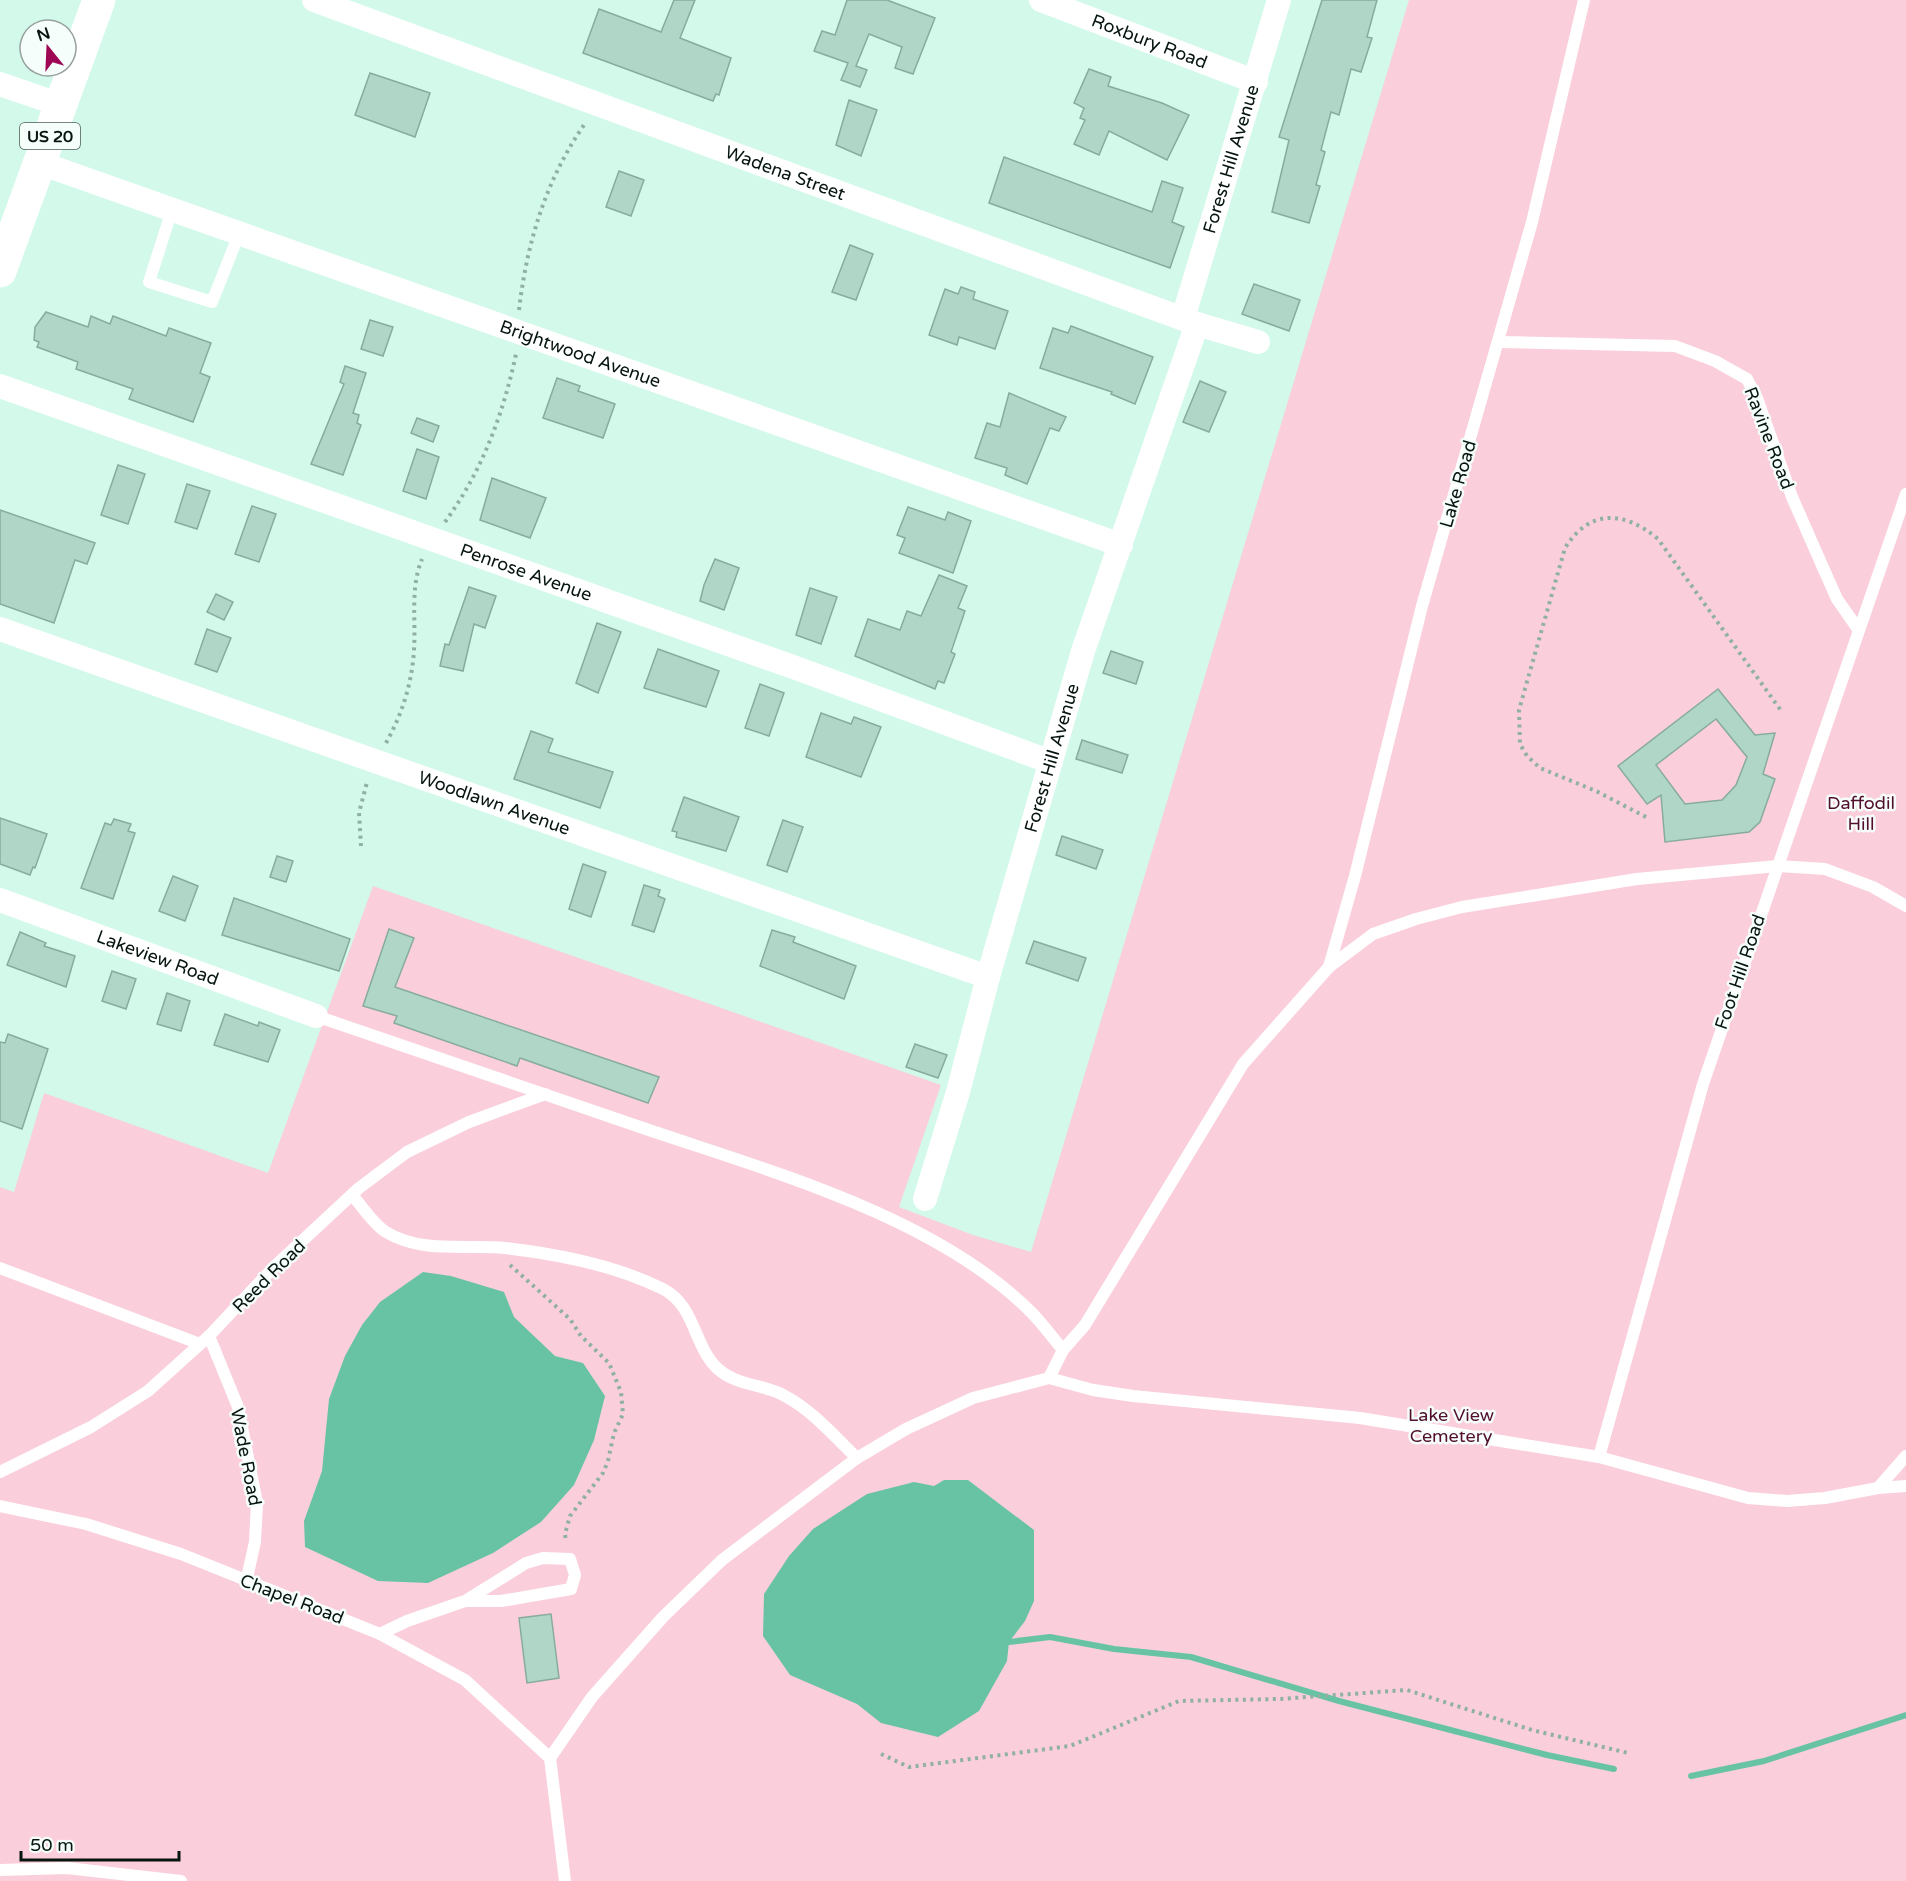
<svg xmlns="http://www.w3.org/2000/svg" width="1906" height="1881" viewBox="0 0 1906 1881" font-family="'Varela Round',sans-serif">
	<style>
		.green { fill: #facfdb }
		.water { fill: #68c3a4 }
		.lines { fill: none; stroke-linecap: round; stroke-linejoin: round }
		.stream { stroke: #68c3a4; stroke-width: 6 }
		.building { fill: #b0d6c7; stroke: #87ac9e; stroke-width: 1.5; fill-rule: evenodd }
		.path { stroke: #91b0a4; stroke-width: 4; stroke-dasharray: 3 4.5; stroke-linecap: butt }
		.service { stroke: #fff; stroke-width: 12 }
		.minor { stroke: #fff; stroke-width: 24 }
		.primary { stroke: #fff; stroke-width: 33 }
		.labels { text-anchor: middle; stroke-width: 5; stroke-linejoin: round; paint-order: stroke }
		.shield { fill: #f6fefb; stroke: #4f5b56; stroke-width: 1.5 }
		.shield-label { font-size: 16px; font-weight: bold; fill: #071510 }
		.street-label { font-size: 18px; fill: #071510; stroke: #f6fefb }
		.park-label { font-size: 18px; fill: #520e2c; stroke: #f6fefb }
	</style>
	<rect width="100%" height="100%" fill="#d2f9ea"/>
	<polygon class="green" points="1409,0 1906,0 1906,1881 0,1881 0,1187 14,1192 44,1093 268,1173 373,886 941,1085 899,1207 973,1235 1031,1252"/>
	<g class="water">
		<polygon points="423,1272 451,1276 504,1292 514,1317 555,1356 583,1363 605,1396 594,1440 574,1485 541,1522 493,1553 428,1583 378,1581 305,1547 304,1521 322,1471 329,1399 345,1356 362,1325 380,1302"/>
		<polygon points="944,1480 968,1480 1034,1530 1034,1601 1025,1621 1009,1642 1007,1661 979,1711 938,1737 881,1723 857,1704 790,1675 763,1636 764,1594 789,1556 813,1529 867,1494 914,1482 934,1486"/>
	</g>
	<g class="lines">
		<g class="stream">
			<polyline points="1009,1642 1050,1637 1114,1649 1191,1657 1339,1701 1547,1755 1614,1769"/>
			<polyline points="1691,1776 1764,1761 1906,1715"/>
		</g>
	</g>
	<g class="building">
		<polygon points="674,0 695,0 680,38 731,58 719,95 716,94 713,101 583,53 599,9 661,32"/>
		<polygon points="847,0 887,0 935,18 913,74 895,68 902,47 869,34 856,66 867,70 860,87 841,80 848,63 814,51 822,31 835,35"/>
		<polygon points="1322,0 1377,0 1367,37 1372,38 1361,72 1351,69 1339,115 1331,112 1321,150 1325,152 1316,185 1320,186 1309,223 1272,212 1289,140 1279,137"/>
		<polygon points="1089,69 1111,77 1108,86 1162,103 1189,115 1167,160 1109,131 1099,155 1074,144 1085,120 1080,118 1084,108 1074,103"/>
		<polygon points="370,73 430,93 415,137 355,115"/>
		<polygon points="849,100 877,110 861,156 836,145"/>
		<polygon points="1004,157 1152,212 1162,181 1183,188 1172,222 1184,227 1170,268 989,203"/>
		<polygon points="619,171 644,180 631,216 606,207"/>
		<polygon points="850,245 873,254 856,300 832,292"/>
		<polygon points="1254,284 1300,300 1289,331 1242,314"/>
		<polygon points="961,287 975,292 973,299 1008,311 995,349 959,337 957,345 929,335 945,289 958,294"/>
		<polygon points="46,312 88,327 91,316 110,324 113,316 166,336 169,328 211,343 200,373 210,377 193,422 129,399 133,389 76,369 78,362 37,347 39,342 34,340 35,327"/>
		<polygon points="370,320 393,327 383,356 361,349"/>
		<polygon points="1071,326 1153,357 1135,404 1111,394 1112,392 1040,368 1053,328 1068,333"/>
		<polygon points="345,366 366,373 353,413 359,415 357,423 361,425 343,475 311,464 344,384 340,382"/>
		<polygon points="557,378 580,386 578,391 615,404 603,438 543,418"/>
		<polygon points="1200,381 1226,392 1209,432 1183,422"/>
		<polygon points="1009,393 1066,417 1059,431 1050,428 1027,484 1005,475 1007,468 975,458 987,423 1000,427"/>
		<polygon points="417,418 439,426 433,442 411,433"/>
		<polygon points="417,449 439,457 426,499 403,491"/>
		<polygon points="118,465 145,474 128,524 101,515"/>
		<polygon points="492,478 546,498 530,538 480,520"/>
		<polygon points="187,484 210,491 197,529 175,522"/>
		<polygon points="252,506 276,514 259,562 235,554"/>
		<polygon points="908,507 945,520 948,512 971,521 953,573 899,553 905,538 897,535"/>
		<polygon points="0,510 95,543 87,564 75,560 54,623 0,604"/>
		<polygon points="715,559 739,568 724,610 700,601 704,585"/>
		<polygon points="939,575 967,586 958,608 965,611 951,652 955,654 944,683 938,681 935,689 855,656 868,619 900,630 907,611 921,616"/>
		<polygon points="469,587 496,596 485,628 474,624 463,671 440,666 445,644 449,645"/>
		<polygon points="810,588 837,597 821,644 796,635"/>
		<polygon points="216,594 233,602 224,620 207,612"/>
		<polygon points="597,623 621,632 598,693 576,683"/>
		<polygon points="207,629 231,638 217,672 195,664"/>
		<polygon points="658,649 719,671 706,707 644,688"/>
		<polygon points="1111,651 1143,662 1136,684 1103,673"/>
		<polygon points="760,684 784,693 769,736 745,728"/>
		<path d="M1718,689L1755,735L1775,733L1763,774L1775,779L1760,822L1749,832L1665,842L1661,795L1647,804L1618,766ZM1716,719L1747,757L1736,785L1722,800L1685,804L1656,765Z"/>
		<polygon points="821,713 851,724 854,717 881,727 861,777 806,757"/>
		<polygon points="531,731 553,739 548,752 613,772 600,808 514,779"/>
		<polygon points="1082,740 1128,755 1122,773 1076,759"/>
		<polygon points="684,797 739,817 726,851 676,837 677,832 672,831"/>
		<polygon points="0,818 47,834 35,868 33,867 30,875 0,864"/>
		<polygon points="114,819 131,824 128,831 135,833 113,899 81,888 105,823 111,825"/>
		<polygon points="783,820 803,827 787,872 767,865"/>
		<polygon points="1062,836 1103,850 1096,869 1056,855"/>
		<polygon points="277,856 293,861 286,882 270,877"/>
		<polygon points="583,864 606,872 591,917 569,909"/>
		<polygon points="173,876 198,886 185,921 159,911"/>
		<polygon points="644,885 660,890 658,896 665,899 654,932 632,925"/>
		<polygon points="234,898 350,939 339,971 222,935"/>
		<polygon points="389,929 414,938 395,987 659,1077 648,1103 520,1058 517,1066 394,1023 397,1016 363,1006"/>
		<polygon points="772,930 795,937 793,942 856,966 844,999 760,966"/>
		<polygon points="20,932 46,943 44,946 75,956 66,987 7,965"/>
		<polygon points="1034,941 1086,958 1078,981 1026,963"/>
		<polygon points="112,971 136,979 126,1009 102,1001"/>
		<polygon points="167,993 190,1001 181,1031 157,1024"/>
		<polygon points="225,1014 258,1026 259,1022 280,1030 268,1062 214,1045"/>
		<polygon points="8,1034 48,1049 22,1129 0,1121 0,1042 5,1043"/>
		<polygon points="915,1044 947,1055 938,1078 906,1067"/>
		<polygon points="551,1614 559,1678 527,1683 519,1618"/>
	</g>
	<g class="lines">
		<g class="path">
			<path d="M519,310C527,242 546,179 586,122"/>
			<path d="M445,522C482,471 503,415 516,354"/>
			<path d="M386,743C402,714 412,684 414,650C416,619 410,588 422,559"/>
			<path d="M1646,817L1596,791L1540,768L1527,756L1520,744L1519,710L1565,548C1590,508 1625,511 1658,539L1782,712"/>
			<polyline points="361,846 359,813 367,782"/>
			<polyline points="510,1265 570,1319 581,1336 609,1363 621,1392 623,1414 614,1433 608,1461 603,1473 570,1516 565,1534 566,1542"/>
			<polyline points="881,1754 909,1767 1070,1746 1179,1701 1279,1699 1407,1690 1532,1730 1628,1753"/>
		</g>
		<g class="service">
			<polyline points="172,210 149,282 212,302 239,234"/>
			<polyline points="1499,342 1675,346 1715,361 1747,379 1757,398 1792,497 1821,563 1837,599 1858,629"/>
			<polyline points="1329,967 1355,876 1422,606 1532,222 1584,0"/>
			<path d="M316,1016C425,1053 534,1090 643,1128C769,1171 935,1216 1031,1312C1042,1323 1052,1337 1063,1350L1049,1378"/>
			<path d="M352,1195C362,1206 373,1224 386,1232C422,1254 466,1244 505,1248C558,1254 615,1265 663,1289C696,1306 693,1346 718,1369C737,1386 764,1384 785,1396C813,1411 834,1436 857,1458"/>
			<polyline points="0,1268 200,1344"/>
			<polyline points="209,1336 238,1407 257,1503 255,1542 246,1582"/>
			<polyline points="1063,1350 1085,1325 1243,1064 1329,967 1373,934 1416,919 1462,907 1637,879 1777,866 1825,869 1873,887 1906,906"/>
			<polyline points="1599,1457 1703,1084 1906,494"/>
			<polyline points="0,1472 91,1427 148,1391 209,1336 273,1268 359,1188 407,1152 469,1122 545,1094"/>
			<polyline points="1878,1488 1906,1456"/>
			<polyline points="0,1506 86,1524 181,1554 380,1634 465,1680 550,1758"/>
			<polyline points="380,1634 407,1621 465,1601 501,1601 571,1589 575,1575 570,1559 543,1558 526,1563 465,1601"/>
			<polyline points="0,1870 67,1868 181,1881"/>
			<polyline points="565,1881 550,1758 592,1697 663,1617 722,1560 857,1458 906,1429 973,1398 1049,1378 1093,1390 1133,1396 1360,1418 1599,1457 1748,1498 1787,1501 1825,1498 1878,1488 1906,1486"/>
		</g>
		<g class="minor">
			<path id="s1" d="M314,0L1197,324L1258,342"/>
			<path id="s2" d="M1041,0L1256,82"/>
			<polyline points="0,84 61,105"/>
			<path id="s3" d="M40,163L1121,545"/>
			<path id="s4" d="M1183,318L1279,0"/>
			<path id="s5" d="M0,386L796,668L1051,762"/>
			<path id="s6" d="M0,629L988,977"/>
			<path id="s7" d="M0,900L316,1016"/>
			<path id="s8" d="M925,1199L958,1092L988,977L1083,651L1197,324"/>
		</g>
		<polyline class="primary" points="0,271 99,0"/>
	</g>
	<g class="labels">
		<rect class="shield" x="20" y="123" width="60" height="26" rx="4.5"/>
		<g class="shield-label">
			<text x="50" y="142">US 20</text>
		</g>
		<g class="street-label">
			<text dy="6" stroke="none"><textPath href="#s2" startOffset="116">Roxbury Road</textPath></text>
			<text dy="6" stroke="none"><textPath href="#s4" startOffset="166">Forest Hill Avenue</textPath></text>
			<text dy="6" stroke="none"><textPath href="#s1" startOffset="502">Wadena Street</textPath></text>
			<text dy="6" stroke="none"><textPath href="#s3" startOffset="573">Brightwood Avenue</textPath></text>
			<text transform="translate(1769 438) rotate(69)" y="6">Ravine Road</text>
			<text transform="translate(1458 484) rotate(-74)" y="6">Lake Road</text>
			<text dy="6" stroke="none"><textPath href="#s5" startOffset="558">Penrose Avenue</textPath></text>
			<text dy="6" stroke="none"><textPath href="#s8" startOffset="459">Forest Hill Avenue</textPath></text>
			<text dy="6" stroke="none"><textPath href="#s6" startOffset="524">Woodlawn Avenue</textPath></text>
			<text dy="6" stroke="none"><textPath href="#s7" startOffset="168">Lakeview Road</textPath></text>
			<text transform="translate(1740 972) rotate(-71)" y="6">Foot Hill Road</text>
			<text transform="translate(269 1276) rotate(-45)" y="6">Reed Road</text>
			<text transform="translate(246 1457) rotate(79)" y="6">Wade Road</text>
			<text transform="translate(292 1599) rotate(21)" y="6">Chapel Road</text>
		</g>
		<g class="park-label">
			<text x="1861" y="809">Daffodil<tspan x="1861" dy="21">Hill</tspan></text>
			<text x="1451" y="1421">Lake View<tspan x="1451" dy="21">Cemetery</tspan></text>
		</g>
	</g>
	<g transform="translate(48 48) rotate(342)"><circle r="28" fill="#f6fefb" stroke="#96a19d" stroke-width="1.5"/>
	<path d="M0-4.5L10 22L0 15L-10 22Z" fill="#9d0753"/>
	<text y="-9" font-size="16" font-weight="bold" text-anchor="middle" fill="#071510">N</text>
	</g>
	<path d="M21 1851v9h158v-9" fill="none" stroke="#071510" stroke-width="3"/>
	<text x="30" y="1851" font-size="18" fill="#071510" stroke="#f6fefb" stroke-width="4.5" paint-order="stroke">50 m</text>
</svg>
